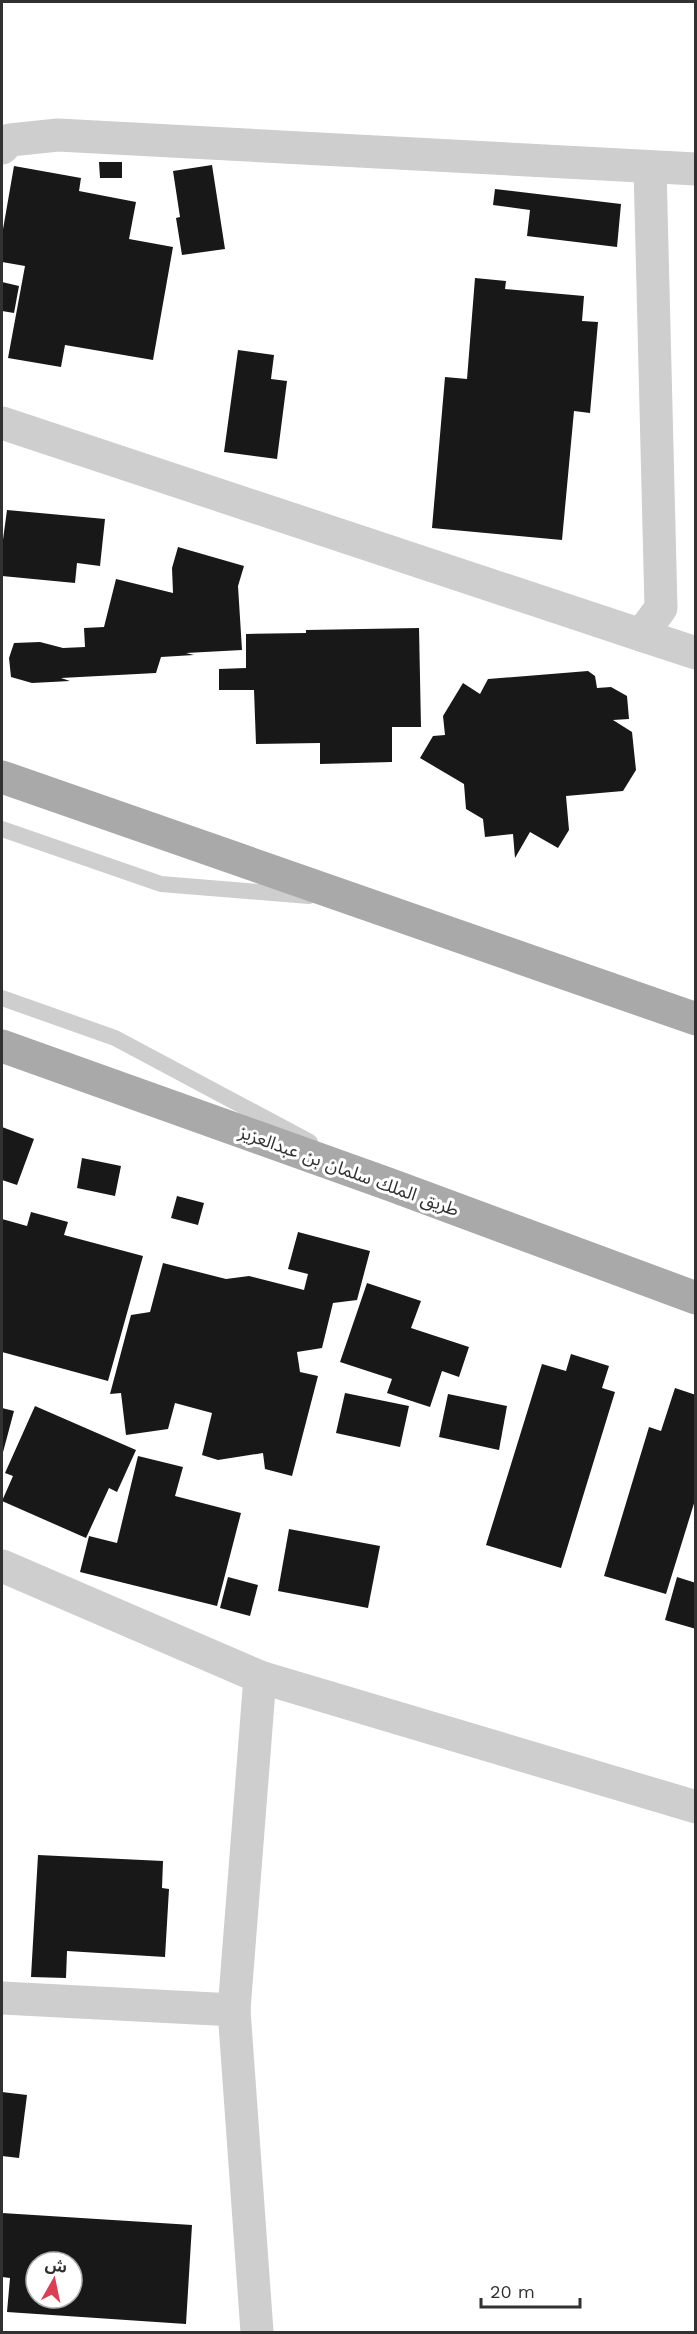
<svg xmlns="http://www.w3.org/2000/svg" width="697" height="2334" viewBox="0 0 697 2334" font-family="'Work Sans','Noto Sans Arabic',sans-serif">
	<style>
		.building { fill: #181818; fill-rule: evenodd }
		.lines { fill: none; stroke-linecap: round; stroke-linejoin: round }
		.lane { stroke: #cecece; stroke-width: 16 }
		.street { stroke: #cecece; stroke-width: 33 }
		.primary { stroke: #a9a9a9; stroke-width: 33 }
		.labels { text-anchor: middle; stroke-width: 6; stroke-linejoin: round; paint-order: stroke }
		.street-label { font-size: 18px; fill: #313131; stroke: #fff }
	</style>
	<rect width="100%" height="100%" fill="#fff"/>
	<g class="building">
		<polygon points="99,162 122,162 122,178 100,178"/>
		<polygon points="212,165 225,249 182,255 176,218 180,217 173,171"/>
		<polygon points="14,166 81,178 79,191 136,202 129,239 173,247 153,360 65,345 61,367 8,358 25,266 2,262 2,235"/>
		<polygon points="495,189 621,204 617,247 527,236 530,210 493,205"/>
		<polygon points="475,278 506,281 505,289 584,296 582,321 598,322 590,413 574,411 562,540 432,528 445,377 467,379"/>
		<polygon points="2,282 19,286 14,313 2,311"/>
		<polygon points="238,350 274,355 271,379 287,381 277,459 224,452"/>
		<polygon points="7,510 105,519 100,566 77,563 75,583 2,576 2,547"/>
		<polygon points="178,547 244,566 238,586 242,650 186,653 194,655 161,657 156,673 61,678 70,681 32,683 11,677 9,658 14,643 40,642 63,648 85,647 84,628 104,627 116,579 173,593 172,568"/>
		<polygon points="419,628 421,727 392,727 392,762 320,764 320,743 256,744 254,690 219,690 219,669 246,668 246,634 306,633 306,630"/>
		<polygon points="588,671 595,676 597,688 611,687 627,696 629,719 613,720 632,732 636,770 623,791 566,796 569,830 558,848 530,832 515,858 513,834 485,837 483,819 466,809 464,784 420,758 433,736 445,735 443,716 463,683 480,694 488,679"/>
		<polygon points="2,1127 34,1139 17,1185 2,1180"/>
		<polygon points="82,1158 121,1166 115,1196 77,1188"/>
		<polygon points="177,1196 204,1203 198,1225 171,1218"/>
		<polygon points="31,1212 68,1222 64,1235 143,1256 108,1381 2,1352 2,1219 27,1226"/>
		<polygon points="298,1232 370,1251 357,1300 333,1303 322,1348 297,1352 300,1372 318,1376 292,1476 265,1469 263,1453 218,1460 202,1455 212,1413 175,1403 168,1429 126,1435 121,1393 110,1394 131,1315 150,1312 163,1263 226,1279 249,1276 304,1290 308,1274 288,1269"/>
		<polygon points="367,1283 421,1301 411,1328 469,1347 459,1377 442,1371 430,1407 387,1393 392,1379 340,1362"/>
		<polygon points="571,1354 609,1366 602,1388 615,1392 561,1568 486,1545 542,1364 566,1371"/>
		<polygon points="675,1388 696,1395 696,1497 666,1594 604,1576 649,1427 661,1431"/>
		<polygon points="345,1393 409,1406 400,1447 336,1433"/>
		<polygon points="448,1394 507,1406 499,1450 439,1437"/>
		<polygon points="35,1406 136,1450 117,1492 109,1488 86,1538 2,1501 13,1476 5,1473"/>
		<polygon points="2,1408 14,1411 2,1456"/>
		<polygon points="138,1456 183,1467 175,1496 241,1513 217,1606 80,1572 89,1536 117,1543"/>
		<polygon points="289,1529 380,1546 368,1608 278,1591"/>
		<polygon points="228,1577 258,1585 250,1616 220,1608"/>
		<polygon points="677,1577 696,1583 696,1629 665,1620"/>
		<polygon points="38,1855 163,1861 162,1888 169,1889 165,1957 67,1951 66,1978 31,1977"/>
		<polygon points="2,2092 27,2095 19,2158 2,2156"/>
		<path d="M2,2213L192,2225L186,2324L7,2312L10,2278L2,2277ZM36,2262H72V2298H36Z"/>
	</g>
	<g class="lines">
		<g class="lane">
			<polyline points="2,829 161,884 309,896"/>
			<polyline points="2,998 115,1038 310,1142"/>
		</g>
		<g class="street">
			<polyline points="2,148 10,140 58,135 696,169"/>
			<polyline points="2,423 641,635 661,608 650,167"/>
			<polyline points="641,635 696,653"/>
			<polyline points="2,1566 260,1677 696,1807"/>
			<polyline points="2,1998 234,2010 260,1677"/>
			<polyline points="234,2010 257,2332"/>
		</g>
		<g class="primary">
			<polyline points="2,777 696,1019"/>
			<polyline points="2,1046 391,1185 696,1298"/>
		</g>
	</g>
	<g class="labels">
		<g class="street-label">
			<text transform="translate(349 1171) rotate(20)" y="6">طريق الملك سلمان بن عبدالعزيز</text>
		</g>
	</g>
	<rect width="697" height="2334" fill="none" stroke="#313131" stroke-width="6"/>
	<g transform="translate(54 2280) rotate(9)"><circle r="28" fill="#ffffff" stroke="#adadad" stroke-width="1.5"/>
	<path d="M0-4.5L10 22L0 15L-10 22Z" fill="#da4054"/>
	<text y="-9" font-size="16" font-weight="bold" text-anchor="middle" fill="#313131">ش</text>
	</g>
	<path d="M481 2298v9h99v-9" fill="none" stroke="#313131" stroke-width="3"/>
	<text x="490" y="2298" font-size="18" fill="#313131" stroke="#ffffff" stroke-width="4.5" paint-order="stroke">20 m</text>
</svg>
